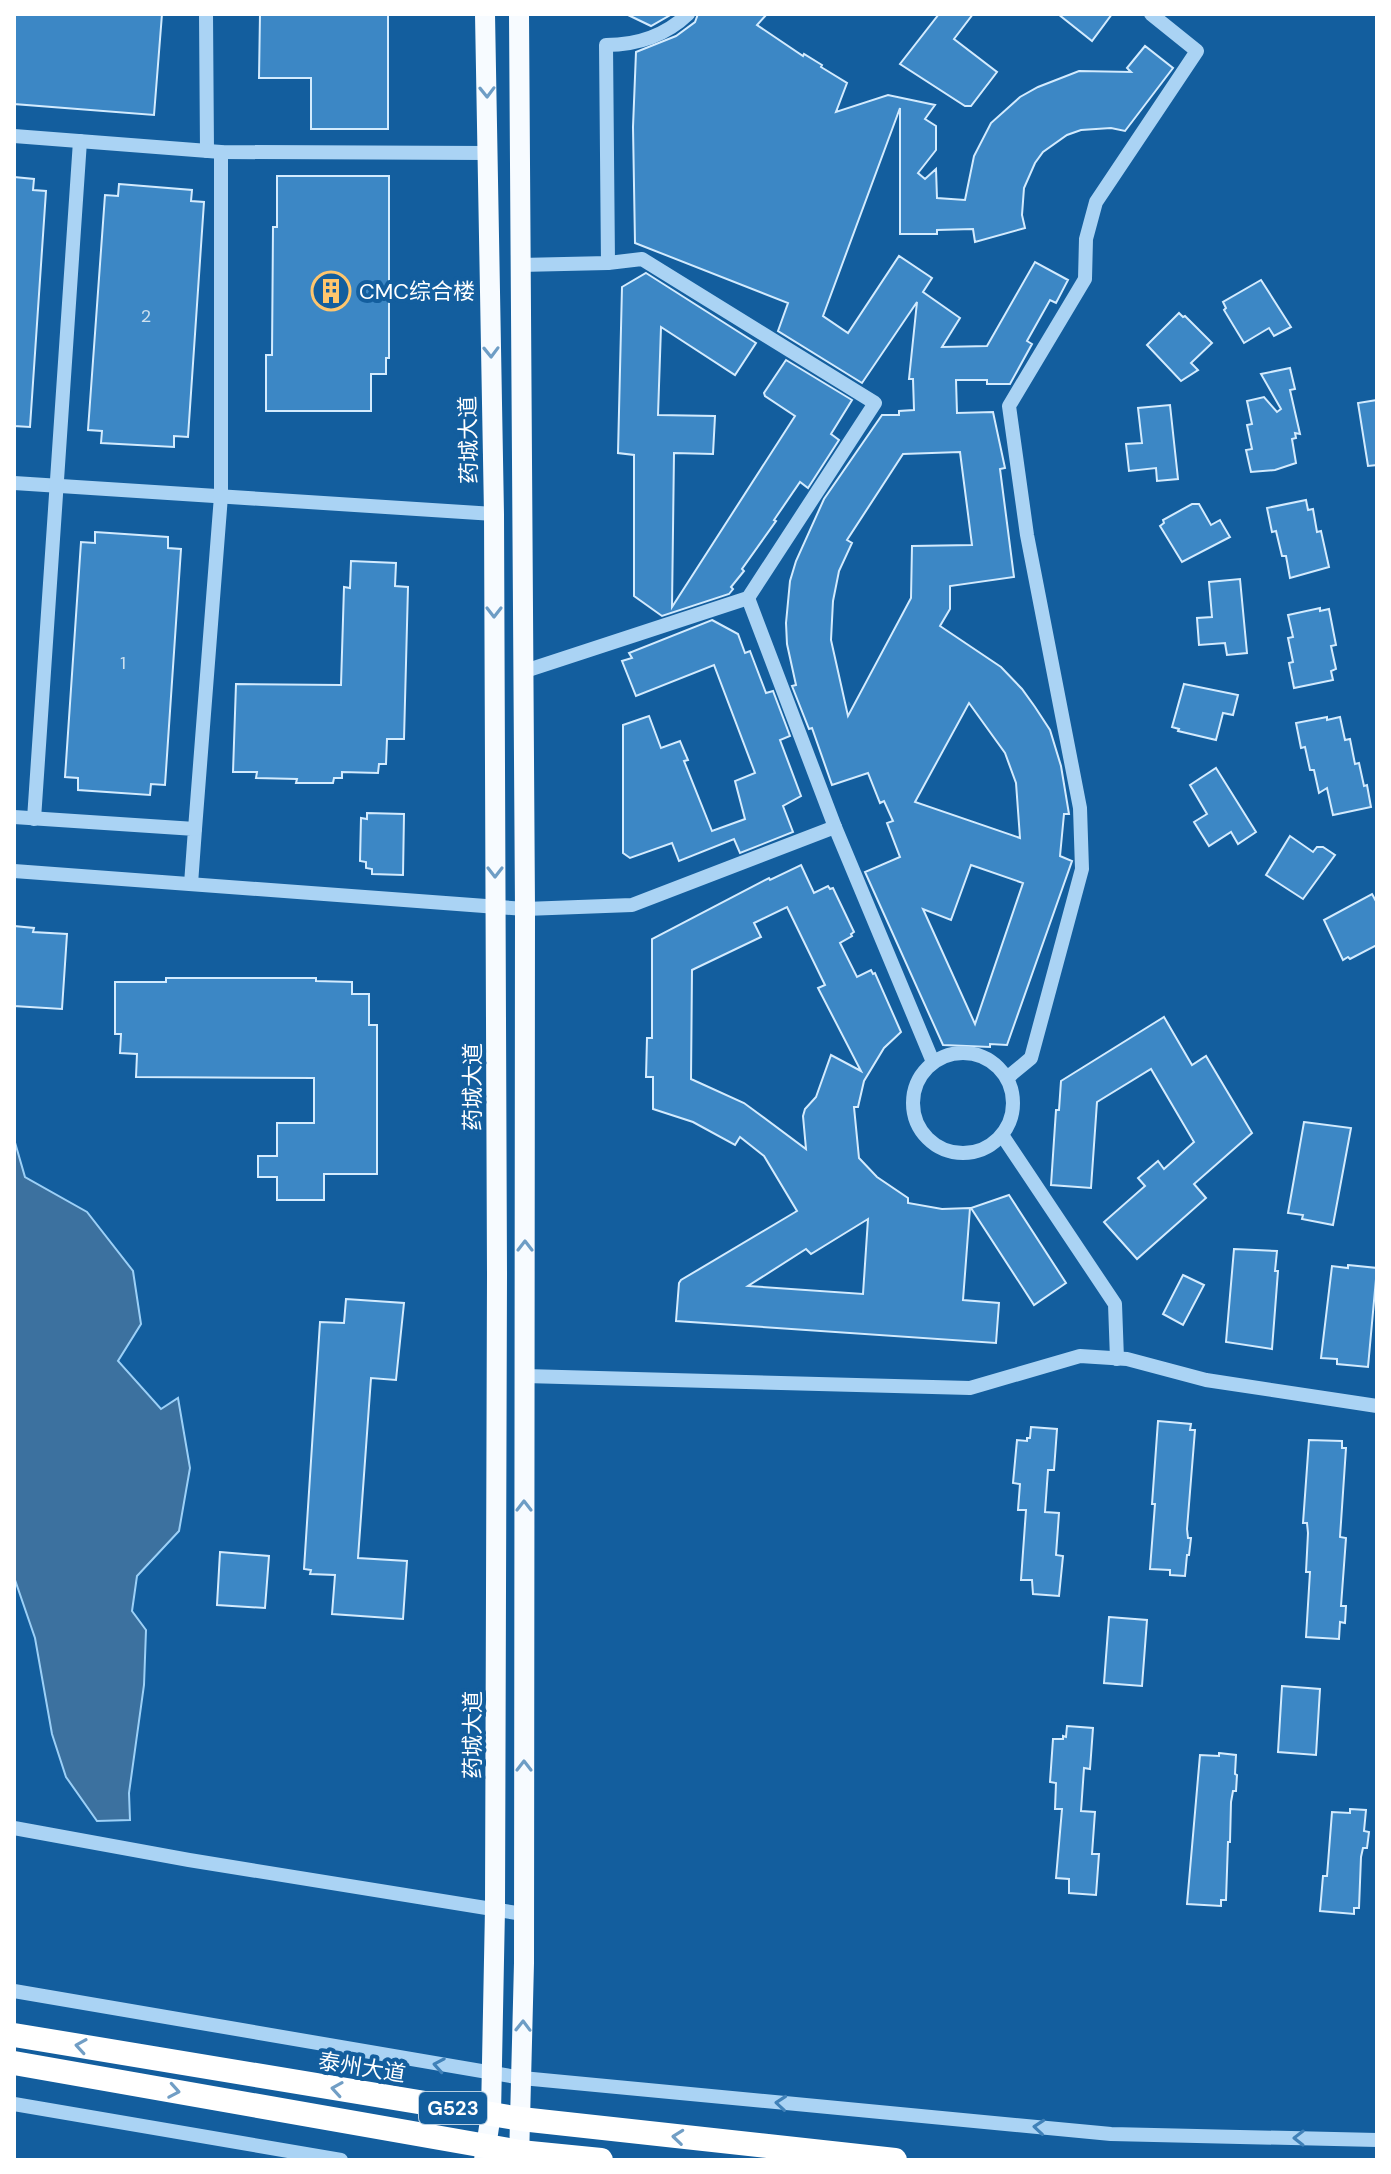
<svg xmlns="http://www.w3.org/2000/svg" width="1391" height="2174" viewBox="0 0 1391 2174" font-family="'DM Sans','Noto Sans SC',sans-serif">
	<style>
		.water { fill: #3c719f; stroke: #9cd0f7; stroke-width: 2 }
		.building { fill: #3c87c5; stroke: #d3ebfe; stroke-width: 2; fill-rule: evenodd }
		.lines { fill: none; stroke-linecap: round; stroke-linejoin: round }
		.minor { stroke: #aad3f4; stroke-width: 14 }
		.major { stroke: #f7fbff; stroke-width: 20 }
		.highway { stroke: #fff; stroke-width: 24 }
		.oneway { stroke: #6e9dc5 }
		.oneway2 { stroke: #719ec5 }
		.oneway3 { stroke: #4081b8 }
		.labels { text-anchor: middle; stroke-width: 8; stroke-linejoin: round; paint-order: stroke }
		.number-label { font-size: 18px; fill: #cee1f0 }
		.shield { fill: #135e9e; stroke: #b8cfe2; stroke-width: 2 }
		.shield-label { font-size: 20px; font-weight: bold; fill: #fff }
		.poi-label { font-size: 22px; fill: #fff; stroke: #135e9e; text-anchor: start }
		.street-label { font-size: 22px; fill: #fff; stroke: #135e9e }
	</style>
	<rect width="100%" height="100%" fill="#135e9e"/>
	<polygon class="water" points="14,1139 25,1177 87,1212 133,1271 141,1324 118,1361 161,1409 178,1398 190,1468 179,1531 137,1576 132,1611 146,1630 144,1685 129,1793 130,1820 97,1821 66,1777 52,1734 35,1638 14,1577"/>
	<g class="building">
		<polygon points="14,14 162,14 154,115 14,104"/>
		<polygon points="260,14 388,14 388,129 311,129 311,78 259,78"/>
		<polygon points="626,14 672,14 651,26"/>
		<path d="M698,14H767L757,25L803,56L804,54L822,65L821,67L847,83L836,112L888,95L935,105L925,119L936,126V150L918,173L925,179L936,169L937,198L965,200L974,156L991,123L1020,97L1038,87L1079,71L1131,72L1127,68L1145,46L1173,68L1125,131L1111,128L1081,130L1067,135L1043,152L1035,163L1024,188L1022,215L1025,228L975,242L973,229L937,230V234H900V108L823,316L848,333L899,256L932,278L923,292L960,318L942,347L987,346L1035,262L1068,280L1056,303L1050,300L1027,341L1032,344L1010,384H987V380H956L957,413L993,412L1005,468L1000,469L1014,577L950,586V609L940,626L1001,667L1022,689L1035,707L1050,730L1061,766L1069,814H1064L1060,856L1072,861L1007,1045L990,1044V1047L943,1045L865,872L900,857L887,823L893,821L884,801L880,803L868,773L832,785L812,728L809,729L792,686L796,685L787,644L786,623L790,581L796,561L824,499L882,415H899V411L914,410L913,379H909L917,302L862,383L778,331L788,303L635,243L633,127L636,52L676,36L695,22ZM960,452L972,545L912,546L911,598L848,716L831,640L833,601L839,571L852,543L847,540L903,454ZM969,703L1005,753L1016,783L1020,838L915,802ZM971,865L1023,883L975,1024L923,909L951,920Z"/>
		<polygon points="939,14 973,14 954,39 997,72 971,106 965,106 900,64"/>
		<polygon points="1058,14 1112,14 1092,41"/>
		<polygon points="277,176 389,176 389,358 386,358 386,374 371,374 371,411 266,411 266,355 272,355 273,227 277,227"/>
		<polygon points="14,177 34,179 33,190 46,191 30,427 14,426"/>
		<polygon points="119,184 192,190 191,201 204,202 188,437 174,436 174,447 101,443 102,431 88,430 105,195 118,196"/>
		<polygon points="646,273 756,343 735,375 661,327 658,415 715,416 713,454 674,453 672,607 795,416 765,396 764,393 786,360 852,400 831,434 839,440 808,488 800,482 774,520 776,521 742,569 744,571 731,587 733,589 729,594 662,616 634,596 634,455 618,453 622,287"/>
		<polygon points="1261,280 1291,327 1274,336 1269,328 1244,343 1224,310 1226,308 1223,302"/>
		<polygon points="1179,313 1183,317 1185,316 1212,343 1191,363 1198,370 1181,381 1147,345"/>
		<polygon points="1290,368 1295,389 1290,390 1300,434 1295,433 1296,438 1292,439 1296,463 1275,470 1251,472 1246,450 1252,449 1247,425 1252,424 1247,401 1264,397 1277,412 1281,409 1261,374"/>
		<polygon points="1377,400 1377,465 1368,466 1358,403"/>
		<polygon points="1170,405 1178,479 1157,481 1156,468 1129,471 1126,444 1142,443 1138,408"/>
		<polygon points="1306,500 1308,510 1313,509 1317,532 1321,531 1329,567 1290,578 1286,556 1282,556 1276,531 1272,532 1267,508"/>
		<polygon points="1192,504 1199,504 1211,525 1220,520 1230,537 1182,562 1160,526 1164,523 1163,520"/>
		<polygon points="95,532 168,537 168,548 181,549 165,785 151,784 150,795 78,790 78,778 65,777 81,542 95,543"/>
		<polygon points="351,561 396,563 395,586 408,587 404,739 387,739 386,764 379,764 378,773 342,772 342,778 334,778 333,783 296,783 297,779 256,778 257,772 233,772 236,684 341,685 344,587 350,588"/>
		<polygon points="1240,579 1247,653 1227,655 1225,643 1199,645 1197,618 1212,617 1209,582"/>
		<polygon points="1320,608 1320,611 1329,609 1336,645 1331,646 1336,669 1331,671 1333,680 1294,688 1289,663 1293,662 1288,638 1293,637 1288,615"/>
		<polygon points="712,620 738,634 745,653 750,651 766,693 773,691 790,736 780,740 801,796 783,806 793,832 740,853 734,839 679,861 672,843 630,858 623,853 623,725 649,716 661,748 680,741 688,760 684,761 712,831 745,819 735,781 755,773 714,665 636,696 622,661 632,658 629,653"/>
		<polygon points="1184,684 1238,695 1233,715 1223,713 1216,740 1178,731 1179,729 1172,727"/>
		<polygon points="1327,717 1327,720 1340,717 1345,740 1350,739 1355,764 1359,763 1364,786 1367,785 1371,807 1333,815 1327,788 1319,793 1314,770 1310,770 1305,747 1301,748 1296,723"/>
		<polygon points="1216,768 1256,832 1238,844 1231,832 1209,846 1194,822 1207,814 1190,785"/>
		<polygon points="367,813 404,814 403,875 372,874 372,869 366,868 366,862 360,861 361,818 367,819"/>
		<polygon points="1290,836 1313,852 1317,847 1323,847 1335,855 1303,899 1266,875"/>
		<path d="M801,865L814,893L828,886L830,889L833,888L854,932L851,934L852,936L840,943L857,977L871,970L873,974L875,973L901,1032L884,1048L864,1081L858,1107H854L859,1158L877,1177L908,1198V1203L942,1209L970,1208L963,1300L999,1303L996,1343L676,1321L679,1283L681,1280L797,1211L764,1156L740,1137L735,1145L693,1122L653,1109V1077H646L647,1038H652V939L769,878L770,880ZM787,907L825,985L818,988L861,1071L831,1055L816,1097L805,1109L803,1116L806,1149L744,1103L691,1079L692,970L761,937L754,923ZM868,1219L863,1294L748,1286L806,1249L811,1254Z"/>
		<polygon points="1372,894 1377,903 1377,945 1350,959 1348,957 1343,960 1324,920"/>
		<polygon points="14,926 34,928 33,932 67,934 62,1009 14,1006"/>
		<polygon points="166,978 316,978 316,981 352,982 352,994 369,994 369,1025 377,1025 377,1174 324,1174 324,1200 277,1200 277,1177 258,1177 258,1156 277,1156 277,1123 314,1123 314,1078 136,1077 137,1054 120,1053 121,1034 115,1034 115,982 166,982"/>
		<polygon points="1164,1017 1192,1065 1206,1056 1252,1133 1194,1184 1206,1198 1137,1259 1104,1222 1145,1186 1138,1178 1158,1161 1164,1169 1194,1142 1151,1069 1097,1102 1091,1188 1051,1185 1056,1110 1059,1110 1061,1081"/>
		<polygon points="1304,1122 1351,1128 1333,1225 1302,1219 1303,1215 1288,1213"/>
		<polygon points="1009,1195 1066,1283 1034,1305 971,1208"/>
		<polygon points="1234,1249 1277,1251 1275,1271 1278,1271 1272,1349 1226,1342"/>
		<polygon points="1348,1265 1377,1268 1368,1367 1337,1364 1337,1359 1321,1358 1332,1266 1348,1268"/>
		<polygon points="1183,1275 1204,1285 1183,1325 1163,1314"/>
		<polygon points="346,1299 404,1303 396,1380 371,1378 358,1558 407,1561 403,1619 332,1614 335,1575 310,1574 311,1570 304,1569 320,1322 344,1323"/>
		<polygon points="1158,1421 1191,1424 1190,1430 1195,1430 1187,1529 1188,1538 1191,1538 1189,1555 1187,1555 1185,1576 1170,1575 1170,1570 1150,1569 1155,1504 1152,1504"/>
		<polygon points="1031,1427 1057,1429 1054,1470 1048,1470 1045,1512 1059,1513 1056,1555 1063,1556 1059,1596 1033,1594 1032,1580 1021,1580 1026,1510 1018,1510 1020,1484 1013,1483 1017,1440 1027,1441 1027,1438 1030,1438"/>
		<polygon points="1309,1440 1342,1441 1342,1448 1346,1448 1340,1537 1346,1538 1341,1606 1346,1606 1345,1623 1340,1622 1339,1639 1306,1637 1310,1572 1306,1572 1308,1533 1307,1523 1303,1523"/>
		<polygon points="220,1552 269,1556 265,1608 217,1605"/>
		<polygon points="1109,1617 1147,1620 1142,1686 1104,1683"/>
		<polygon points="1282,1686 1320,1689 1316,1755 1278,1752"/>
		<polygon points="1067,1726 1093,1728 1090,1769 1084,1768 1081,1811 1095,1812 1092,1854 1099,1854 1096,1895 1069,1893 1069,1879 1056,1878 1062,1809 1055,1809 1056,1783 1050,1782 1053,1739 1063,1739 1063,1736 1066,1737"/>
		<polygon points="1219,1753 1236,1755 1235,1774 1237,1775 1236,1791 1233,1791 1231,1802 1230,1842 1228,1842 1226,1900 1221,1900 1221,1906 1187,1904 1200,1755 1219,1756"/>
		<polygon points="1350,1809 1366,1810 1364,1831 1369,1832 1367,1848 1363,1848 1361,1857 1359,1908 1354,1908 1354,1914 1320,1911 1323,1876 1327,1876 1332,1812 1350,1813"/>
	</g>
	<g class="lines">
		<g class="minor">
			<polyline points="206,14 207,151"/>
			<polyline points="14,136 221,152 488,153"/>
			<path d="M520,265L608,263L606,45C637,45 666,35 688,14"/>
			<polyline points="14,483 494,514"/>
			<polyline points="748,598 835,827 933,1062"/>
			<polyline points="522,672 748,598 875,403 642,259 608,263"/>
			<polyline points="14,817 195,829 191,884"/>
			<polyline points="34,819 80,141"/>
			<polyline points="195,829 221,496 221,152"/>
			<polyline points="14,871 525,909 632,905 835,827"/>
			<circle cx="963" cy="1103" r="50"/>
			<polyline points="1007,1078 1031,1058 1082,869 1080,808 1027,535 1009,406 1085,279 1086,239 1096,202 1197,51 1151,14"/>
			<polyline points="1002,1135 1115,1304 1117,1359"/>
			<polyline points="525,1376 970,1388 1080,1356 1127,1359 1206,1380 1377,1406"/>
			<polyline points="14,1828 189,1860 523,1914"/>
			<polyline points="14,1991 522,2078 1111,2134 1377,2140"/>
			<polyline points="14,2104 341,2160"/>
		</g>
		<g class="major">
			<polyline points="519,14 525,909 524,1963 519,2160"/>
			<polyline points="484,2160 491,2114 495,1909 497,1274 494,514 485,14"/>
		</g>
		<g class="highway">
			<polyline points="14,2035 521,2119 895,2160"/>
			<polyline points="14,2063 520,2152 601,2160"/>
		</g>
	</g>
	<defs><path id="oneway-chevron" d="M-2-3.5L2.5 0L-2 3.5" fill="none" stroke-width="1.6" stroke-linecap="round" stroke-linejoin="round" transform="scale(2)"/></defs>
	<g class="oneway">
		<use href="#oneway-chevron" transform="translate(487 92) rotate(89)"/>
		<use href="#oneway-chevron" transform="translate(491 352) rotate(89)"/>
		<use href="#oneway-chevron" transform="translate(494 612) rotate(90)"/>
		<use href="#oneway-chevron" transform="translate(495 872) rotate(90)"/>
		<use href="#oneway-chevron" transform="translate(525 1246) rotate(-90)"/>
		<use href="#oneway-chevron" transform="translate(524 1506) rotate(-90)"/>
		<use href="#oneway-chevron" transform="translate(524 1766) rotate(-90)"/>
		<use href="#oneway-chevron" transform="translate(523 2026) rotate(-89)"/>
	</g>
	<g class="oneway2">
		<use href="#oneway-chevron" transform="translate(81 2046) rotate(-171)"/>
		<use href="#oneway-chevron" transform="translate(337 2089) rotate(-171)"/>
		<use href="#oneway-chevron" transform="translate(174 2091) rotate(10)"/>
		<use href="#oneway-chevron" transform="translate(678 2137) rotate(-174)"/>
	</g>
	<g class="oneway3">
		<use href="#oneway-chevron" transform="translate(439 2065) rotate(-170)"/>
		<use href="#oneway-chevron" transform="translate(781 2103) rotate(-175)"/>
		<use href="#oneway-chevron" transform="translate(1039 2127) rotate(-175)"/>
		<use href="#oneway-chevron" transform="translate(1299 2138) rotate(-179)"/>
	</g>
	<defs>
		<symbol id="building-ring" viewBox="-11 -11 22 22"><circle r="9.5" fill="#135e9e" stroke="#ffc66d" stroke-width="1.5"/><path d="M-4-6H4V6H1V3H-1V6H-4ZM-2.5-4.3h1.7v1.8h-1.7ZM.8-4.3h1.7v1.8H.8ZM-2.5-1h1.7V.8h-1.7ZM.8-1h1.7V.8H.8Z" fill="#ffc66d"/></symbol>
	</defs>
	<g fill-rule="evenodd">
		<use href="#building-ring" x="309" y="269" width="44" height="44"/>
	</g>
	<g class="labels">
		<g class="number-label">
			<text x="146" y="322">2</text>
			<text x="123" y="669">1</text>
		</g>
		<rect class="shield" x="419" y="2092" width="68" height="32" rx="6"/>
		<g class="shield-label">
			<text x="453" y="2115">G523</text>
		</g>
		<g class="poi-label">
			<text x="359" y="299">CMC综合楼</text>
		</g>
		<g class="street-label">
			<text transform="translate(468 440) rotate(-91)" y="8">药城大道</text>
			<text transform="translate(472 1087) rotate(-90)" y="8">药城大道</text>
			<text transform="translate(472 1735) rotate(-90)" y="8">药城大道</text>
			<text transform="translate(362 2067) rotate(9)" y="8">泰州大道</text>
		</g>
	</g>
	<rect width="1391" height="2174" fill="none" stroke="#ffffff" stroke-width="32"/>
</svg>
